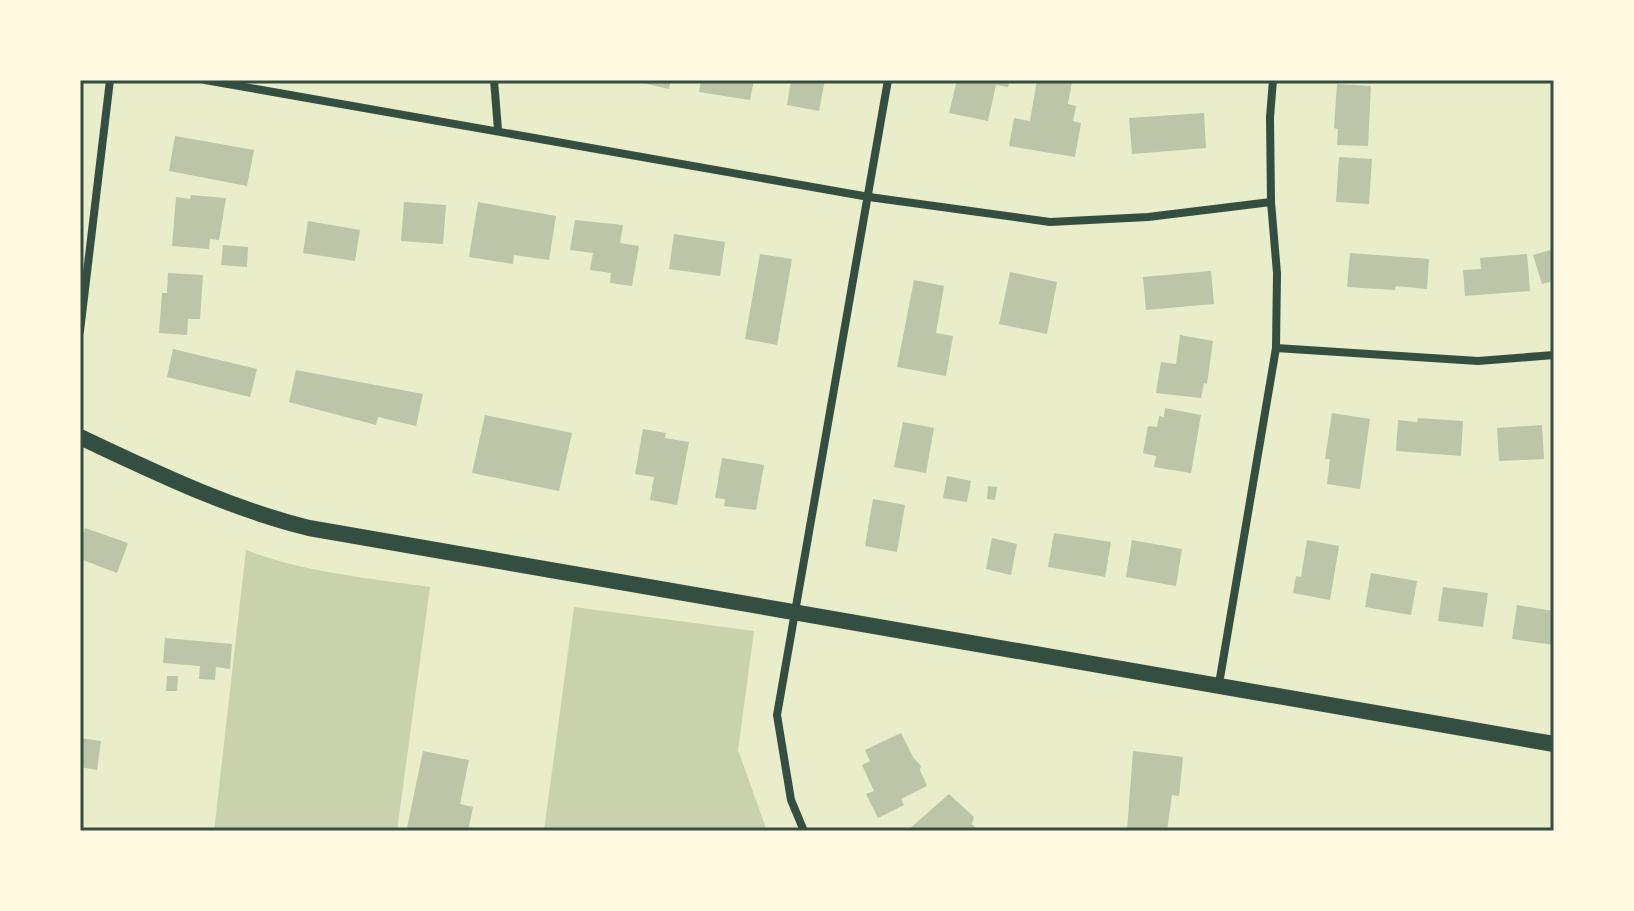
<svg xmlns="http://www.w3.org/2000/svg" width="1634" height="911" viewBox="0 0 1634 911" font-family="Figtree,sans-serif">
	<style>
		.green { fill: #cad2ad }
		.building { fill: #bcc5a7 }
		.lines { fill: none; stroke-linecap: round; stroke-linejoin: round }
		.minor { stroke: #344e41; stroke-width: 8 }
		.secondary { stroke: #344e41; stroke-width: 16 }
		.neatline { fill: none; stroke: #344e41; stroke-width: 3 }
	</style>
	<rect width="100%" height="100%" fill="#e9edc9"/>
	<g class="green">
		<path d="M246,550C304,572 368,578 430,587L397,831H214Z"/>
		<polygon points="574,607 754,631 738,750 767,831 544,831"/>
	</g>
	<g class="building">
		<polygon points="629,80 671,80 669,89"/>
		<polygon points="701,80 754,80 750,100 699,92"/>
		<polygon points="791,80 825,80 819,111 787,105"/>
		<polygon points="957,80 1010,80 1008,87 996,85 988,121 949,113"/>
		<polygon points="1037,80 1072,82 1068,104 1076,106 1073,121 1081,123 1075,157 1009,146 1014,118 1030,121"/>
		<polygon points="1337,84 1371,86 1368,146 1337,145 1338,129 1334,128"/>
		<polygon points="1204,113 1206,148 1132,154 1129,118"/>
		<polygon points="175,136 254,150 247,186 169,171"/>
		<polygon points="1339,157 1372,159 1369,204 1336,202"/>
		<polygon points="191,195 226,198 219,240 210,239 209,249 172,246 176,197 190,199"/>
		<polygon points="404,202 446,205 443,244 401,241"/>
		<polygon points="478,202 556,216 549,260 514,255 513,264 469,257"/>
		<polygon points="575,220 623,225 620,243 639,246 632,286 610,283 611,273 590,270 593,253 570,250"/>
		<polygon points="308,221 360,230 355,261 303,253"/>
		<polygon points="674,234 725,242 720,276 669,269"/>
		<polygon points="223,245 248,247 247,267 221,265"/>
		<polygon points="1554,249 1554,281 1542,284 1533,255"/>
		<polygon points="1350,253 1429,259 1427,289 1396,286 1395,290 1347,287"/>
		<polygon points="760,254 792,259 777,345 745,339"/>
		<polygon points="1527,254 1530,291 1465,296 1463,270 1481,269 1480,258"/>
		<polygon points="1211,271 1214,304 1146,310 1143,277"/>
		<polygon points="1010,272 1057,282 1047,334 999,324"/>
		<polygon points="168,273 203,275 200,319 188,319 187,335 159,333 162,293 167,293"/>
		<polygon points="914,280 944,286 936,333 953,336 946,376 897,367"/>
		<polygon points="1180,335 1213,341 1207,384 1204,383 1201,398 1156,393 1161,362 1176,364"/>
		<polygon points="173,349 257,369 250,397 167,377"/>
		<polygon points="296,370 423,394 416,426 378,417 376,425 289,402"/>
		<polygon points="1165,408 1201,415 1191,473 1154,467 1156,456 1143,453 1148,426 1157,427 1159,416 1164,417"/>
		<polygon points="1332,413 1370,419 1360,489 1327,484 1330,459 1325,459"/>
		<polygon points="485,415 572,433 559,491 472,473"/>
		<polygon points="1418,418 1463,421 1461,456 1396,451 1398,420 1417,422"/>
		<polygon points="903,422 934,428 926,473 894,467"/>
		<polygon points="1542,425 1544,459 1499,461 1497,428"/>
		<polygon points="643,429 666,433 665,438 689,442 677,505 650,500 654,477 635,474"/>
		<polygon points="722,458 764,465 756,510 724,506 725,499 715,498"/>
		<polygon points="947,476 971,481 967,502 943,498"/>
		<polygon points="988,486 997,487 995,500 987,499"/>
		<polygon points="873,499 905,505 897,552 865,546"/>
		<polygon points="85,528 128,543 117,573 80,559 80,543"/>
		<polygon points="1054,533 1111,542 1105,577 1048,567"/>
		<polygon points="992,538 1017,544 1011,575 986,569"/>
		<polygon points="1132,540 1182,549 1176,586 1126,577"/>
		<polygon points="1307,540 1339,546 1330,600 1293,593 1296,576 1301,577"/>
		<polygon points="1371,573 1417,581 1411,615 1365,607"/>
		<polygon points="1443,587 1488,593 1483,627 1438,621"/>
		<polygon points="1517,605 1554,611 1554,645 1512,639"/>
		<polygon points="165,638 232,644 230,669 216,667 215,680 199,679 200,666 163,663"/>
		<polygon points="167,676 178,676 177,691 166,691"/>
		<polygon points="901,733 913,757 921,766 920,770 927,786 901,799 904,805 878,818 866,794 874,791 862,765 870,761 865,750"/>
		<polygon points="80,738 101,741 97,770 80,767"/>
		<polygon points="423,751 469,760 460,804 473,807 468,831 417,831 407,828"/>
		<polygon points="1133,751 1183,757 1179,796 1172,795 1167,831 1127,831"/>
		<polygon points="949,794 974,817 972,824 979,831 907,831"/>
	</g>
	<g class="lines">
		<g class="minor">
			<polyline points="205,80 869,197 1050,222 1148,217 1271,202"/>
			<polyline points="494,80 498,130"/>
			<polyline points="80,331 110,80"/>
			<polyline points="1276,348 1478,361 1554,355"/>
			<polyline points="1219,684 1276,348 1277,273 1271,202 1270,117 1273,80"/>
			<polyline points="804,831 791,800 777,715 888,80"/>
		</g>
		<path class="secondary" d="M80,437C155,472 228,508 309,528L1554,744"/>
	</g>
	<rect width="1634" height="911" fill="none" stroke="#fefae0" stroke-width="164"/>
	<rect x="82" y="82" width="1470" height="747" class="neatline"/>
</svg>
